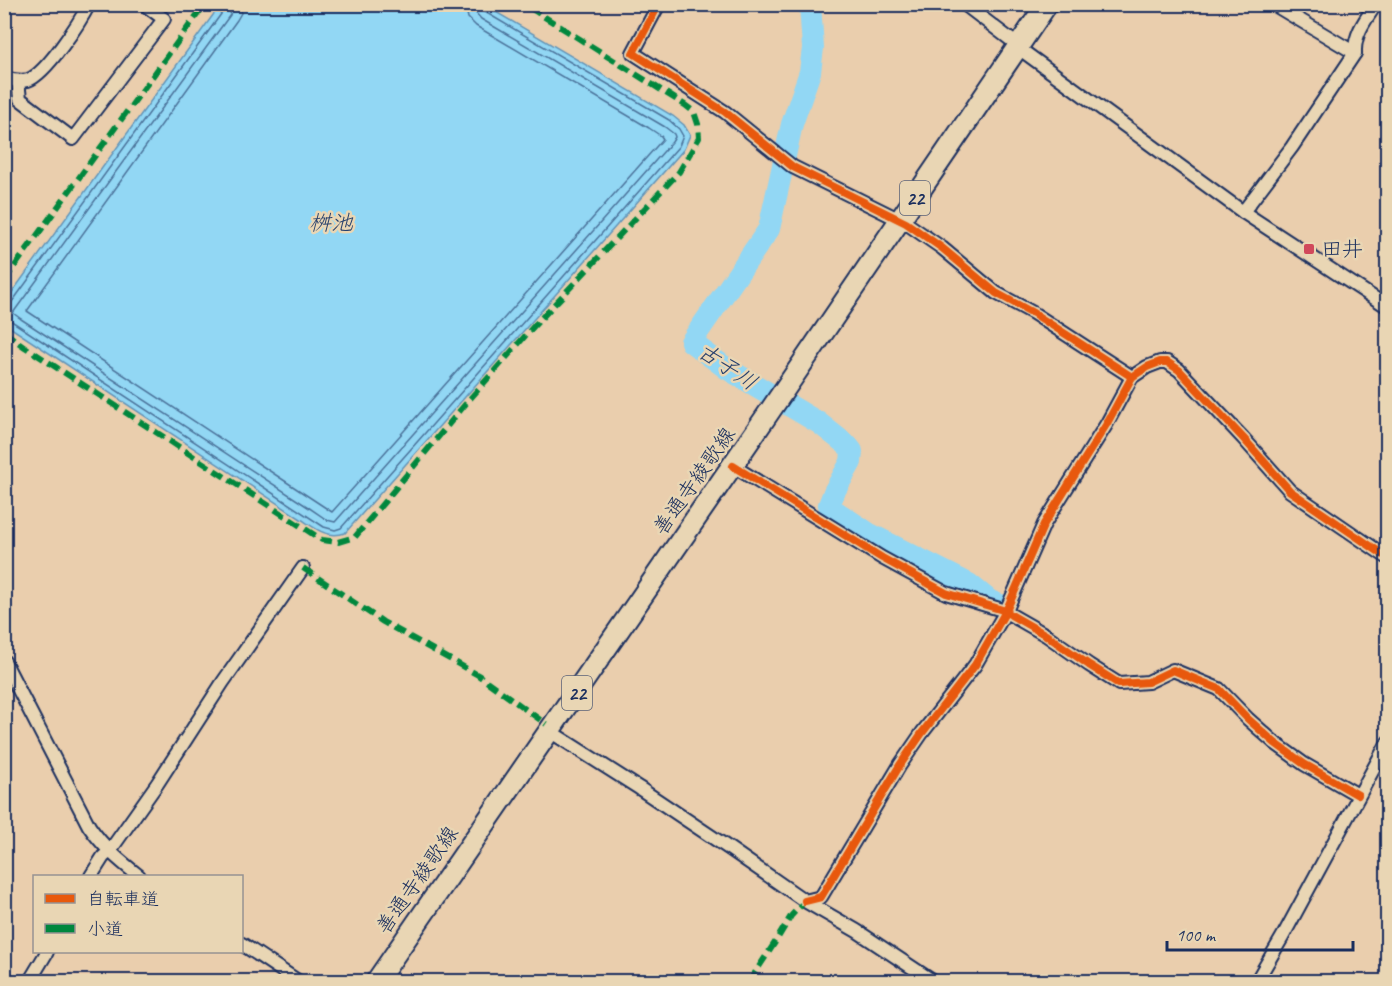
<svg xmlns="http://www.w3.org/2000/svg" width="1392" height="986" viewBox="0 0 1392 986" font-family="Caveat,'Klee One',sans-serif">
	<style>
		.water { fill: #92d7f4; stroke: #6294b8; stroke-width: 1.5 }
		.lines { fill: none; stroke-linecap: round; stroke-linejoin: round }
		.shore { stroke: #4b729a; stroke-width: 1.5 }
		.river { stroke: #92d7f4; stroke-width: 22 }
		.street-casing { stroke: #1b2f5e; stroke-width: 16 }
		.primary-casing { stroke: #1b2f5e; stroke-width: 24 }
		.street { stroke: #e9d6b4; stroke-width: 12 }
		.primary { stroke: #e9d6b4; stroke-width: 20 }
		.quiet { stroke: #00873e; stroke-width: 6; stroke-dasharray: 12 6; stroke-linecap: butt }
		.cycleway-casing { stroke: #e9d6b4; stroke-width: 11 }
		.cycleway { stroke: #e8590c; stroke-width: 8 }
		.poi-dot { fill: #d1495b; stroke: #e9d6b4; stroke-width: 2 }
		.labels { text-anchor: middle; stroke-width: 5; stroke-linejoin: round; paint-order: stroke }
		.shield { fill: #e9d6b4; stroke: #596178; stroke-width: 1.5 }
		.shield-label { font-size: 20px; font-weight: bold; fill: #1b2f5e }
		.poi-label { font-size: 21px; fill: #1b2f5e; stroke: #e9d6b4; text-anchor: start }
		.street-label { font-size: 21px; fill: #1b2f5e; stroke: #e9d6b4 }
		.water-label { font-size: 22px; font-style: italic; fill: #27406d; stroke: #e9d6b4 }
	</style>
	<rect width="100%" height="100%" fill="#eacead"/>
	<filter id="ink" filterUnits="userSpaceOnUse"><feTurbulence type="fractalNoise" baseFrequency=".0167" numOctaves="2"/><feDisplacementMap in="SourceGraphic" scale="12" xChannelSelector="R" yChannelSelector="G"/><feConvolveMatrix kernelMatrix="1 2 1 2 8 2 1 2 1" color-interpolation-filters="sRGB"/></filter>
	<g filter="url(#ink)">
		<path class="water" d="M221,4L484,5L673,116L684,125L690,135L684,149L345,533C327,539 315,528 301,519L5,324V302Z"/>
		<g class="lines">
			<g class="shore">
				<polyline points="233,4 230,15 13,313 21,319 308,507 327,520 335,522 672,142 675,137 674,134 665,127 481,19 475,12 474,4"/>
				<polyline points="242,4 241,13 237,20 27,311 332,512 663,139 661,136 649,128 476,26 468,18 465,4"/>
				<polyline points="4,305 10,304 15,298 224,10 225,4"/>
				<polyline points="4,319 10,320 324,527 335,530 341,528 679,146 683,136 679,129 669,120 485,12 482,9 482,4"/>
			</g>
			<polyline class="river" points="810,4 813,48 810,72 792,124 769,229 691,342 726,368 819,423 848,446 852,451 851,462 834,492 829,505 835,511 868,533 969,584 990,601 1003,606"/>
			<defs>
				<g id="street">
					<polyline points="659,4 633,53 725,112 793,167 906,223 942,248 996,293 1033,313 1132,377"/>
					<polyline points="964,4 1019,46 1024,52 1243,212 1388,307"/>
					<polyline points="1273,4 1355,53"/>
					<path d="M4,78C12,80 20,82 28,80C46,74 80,22 89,4"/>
					<polyline points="18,81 20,99 73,139 164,19 144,4"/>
					<path d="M1243,212L1292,147L1355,53C1354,34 1366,19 1376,4"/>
					<polyline points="733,466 882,558 946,593 1006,611 1011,615 1046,635 1089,665 1119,684 1148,682 1173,670 1219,689 1248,719 1275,743 1304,764 1358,795"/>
					<path d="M4,661L89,826C103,847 120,861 139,876"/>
					<polyline points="548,726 551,732 639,788 730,849 805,901 857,931 934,982"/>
					<polyline points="91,876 103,857 109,852 157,784 223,682 303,568"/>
					<polyline points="805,901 821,897 900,765 922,733 975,665 1006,611 1044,524 1106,425 1132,377 1147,367 1160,362 1167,362 1179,370 1243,438 1290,491 1388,558"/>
					<polyline points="242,944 299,982"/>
					<polyline points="29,982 47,952"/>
					<polyline points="1256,982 1283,936 1388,742"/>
				</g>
				<path id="primary" d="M376,982C602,658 825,331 1047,4"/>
			</defs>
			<use href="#street" class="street-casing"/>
			<use href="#primary" class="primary-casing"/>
			<use href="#street" class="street"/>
			<use href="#primary" class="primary"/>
			<g class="quiet">
				<polyline points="4,281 205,4"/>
				<polyline points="4,332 25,347 322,540 338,542 355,537 468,401 533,327 679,172 699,138 698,124 694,112 685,105 524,4"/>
				<polyline points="303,568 383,622 478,675 546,724"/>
				<polyline points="749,982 776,941 791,916 805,901"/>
			</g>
			<defs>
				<g id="cycleway">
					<polyline points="659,4 633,53 725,112 793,167 906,223 942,248 996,293 1033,313 1132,377"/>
					<polyline points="733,466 882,558 946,593 1006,611 1011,615 1046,635 1089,665 1119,684 1148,682 1173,670 1219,689 1248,719 1275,743 1304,764 1358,795"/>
					<polyline points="805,901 821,897 900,765 922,733 975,665 1006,611 1044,524 1106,425 1132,377 1147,367 1160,362 1167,362 1179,370 1243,438 1290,491 1388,558"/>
				</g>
			</defs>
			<use href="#cycleway" class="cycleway-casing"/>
			<use href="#cycleway" class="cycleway"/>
		</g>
	</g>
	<rect class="poi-dot" x="1303" y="243" width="12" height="12" rx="3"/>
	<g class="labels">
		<g class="shield">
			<rect x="900" y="181" width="30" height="34" rx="4.5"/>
			<rect x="562" y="676" width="30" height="34" rx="4.5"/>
		</g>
		<g class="shield-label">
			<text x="915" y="205">22</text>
			<text x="577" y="700">22</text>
		</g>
		<g class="poi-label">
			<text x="1321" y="256">田井</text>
		</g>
		<g class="street-label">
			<text transform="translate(694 481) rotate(-55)" y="7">善通寺綾歌線</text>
			<text transform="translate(417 880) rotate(-55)" y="7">善通寺綾歌線</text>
		</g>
		<g class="water-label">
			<text x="331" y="230">桝池</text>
			<text transform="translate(728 366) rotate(34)" y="8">古子川</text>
		</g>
	</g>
	<rect width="1392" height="986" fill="none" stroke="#e9d6b4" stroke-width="24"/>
	<rect x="12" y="12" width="1368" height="962" fill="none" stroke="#1b2f5e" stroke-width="2" filter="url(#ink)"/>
	<rect x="33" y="875" width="210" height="78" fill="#e9d6b4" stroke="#979392" stroke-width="1.5"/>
	<rect x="45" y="894" width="30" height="9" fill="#e8590c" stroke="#979392" stroke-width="1.5"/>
	<text x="87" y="905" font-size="18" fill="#1b2f5e">自転車道</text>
	<rect x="45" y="924" width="30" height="9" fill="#00873e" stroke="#979392" stroke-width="1.5"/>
	<text x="87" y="935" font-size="18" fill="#1b2f5e">小道</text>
	<path d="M1167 941v9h186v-9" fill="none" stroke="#1b2f5e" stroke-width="3"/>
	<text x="1176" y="941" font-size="18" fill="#1b2f5e" stroke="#e9d6b4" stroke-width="4.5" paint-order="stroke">100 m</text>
</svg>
